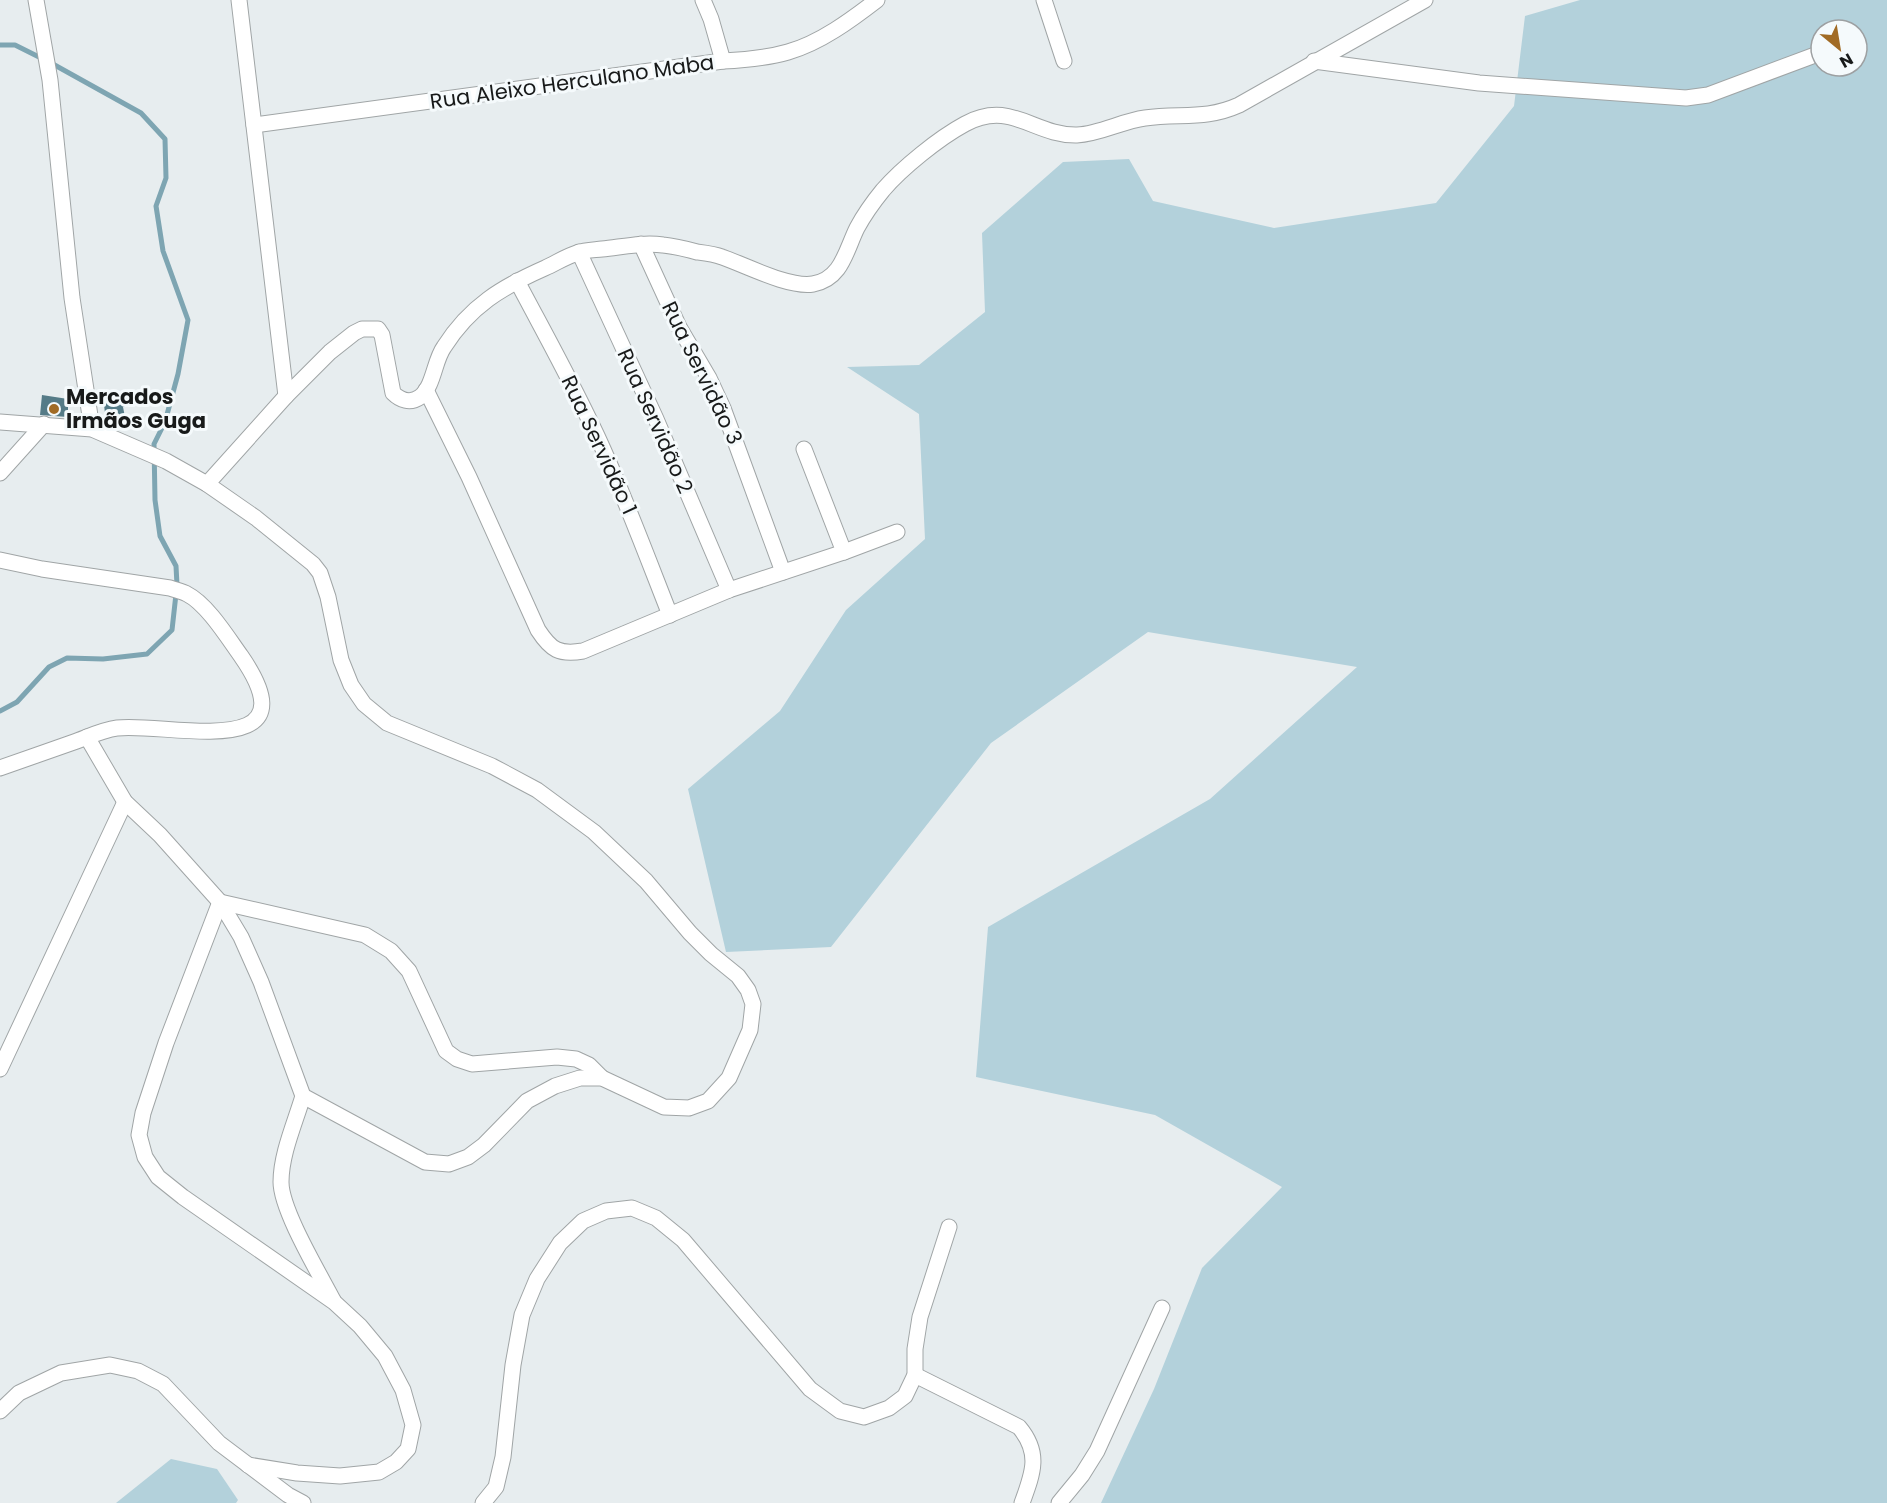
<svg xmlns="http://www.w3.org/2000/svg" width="1887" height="1503" viewBox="0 0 1887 1503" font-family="Poppins,sans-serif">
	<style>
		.green { fill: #b3d1db; fill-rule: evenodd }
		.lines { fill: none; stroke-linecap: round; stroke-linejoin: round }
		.stream { stroke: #7ea5b2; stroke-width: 5 }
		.building { fill: #557b87 }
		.street-casing { stroke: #a0a5a6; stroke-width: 17 }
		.street { stroke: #fff; stroke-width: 15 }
		.poi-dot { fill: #a16b25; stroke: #f5fafc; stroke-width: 2 }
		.labels { text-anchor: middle; stroke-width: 6; stroke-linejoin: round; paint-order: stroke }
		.street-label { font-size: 21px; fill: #181a1a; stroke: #f5fafc }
		.poi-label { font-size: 21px; font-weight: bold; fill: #181a1a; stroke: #f5fafc; text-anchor: start }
	</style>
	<rect width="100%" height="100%" fill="#e7edef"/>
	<g class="green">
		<path d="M1580,0H1887V1503H1101L1154,1389L1202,1268L1282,1187L1155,1115L976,1077L988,927L1210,799L1357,667L1148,632L991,743L831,947L726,952L688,789L780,711L846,610L925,539L919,414L847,367L919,365L985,312L982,233L1063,162L1129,159L1153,201L1274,228L1436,203L1514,106L1525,16ZM1821,30H1857V66H1821Z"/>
		<polygon points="171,1459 217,1469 238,1500 236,1503 116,1503"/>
	</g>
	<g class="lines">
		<g class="stream">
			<polyline points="0,45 15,45 43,59"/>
			<polyline points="0,711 17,702 49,667 67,658 103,659 147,654 172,630 177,585 176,566 160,536 155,500 154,444 165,422 178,374 188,320 163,251 156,206 166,178 165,139 141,113 51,63"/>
		</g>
	</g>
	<g class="building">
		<polygon points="128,392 132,405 123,407 125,417 106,422 103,396"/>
		<polygon points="42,395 68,399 68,417 40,415"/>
	</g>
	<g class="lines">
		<defs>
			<g id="street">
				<polyline points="36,0 50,80 72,298 92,429"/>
				<polyline points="239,0 286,396"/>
				<polyline points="703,0 711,19 723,61"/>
				<polyline points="1044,0 1064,61"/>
				<polyline points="1314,61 1479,83 1686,98 1708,95 1815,55"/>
				<path d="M254,125L723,61C745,60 767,58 788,52C820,43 851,20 877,0"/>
				<polyline points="641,244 679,327 709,378 723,408 783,572"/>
				<polyline points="579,252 656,419 729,590"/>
				<path d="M517,281C546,336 577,391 603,449C627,503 648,559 670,615"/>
				<path d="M426,390L469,477L538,630C551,650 559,655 583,651L729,590L844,552L897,532"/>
				<polyline points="0,422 92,429 166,461 207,484 256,518 313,564 320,573 328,597 341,660 351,685 364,704 387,723 492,766 537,790 594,832 646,881 690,933 711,954 738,976 748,990 753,1004 750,1030 729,1078 708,1101 689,1108 664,1107 602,1078 580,1078 555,1086 527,1101 484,1145 468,1157 449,1164 425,1162 303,1096 261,982 241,937 220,902 160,835 125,802 87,737"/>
				<polyline points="804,449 844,552"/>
				<polyline points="0,473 44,424"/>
				<path d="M207,484L286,396L330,352L354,333L362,329H378L382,335L393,393C400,400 410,404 420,397C434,386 434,361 444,347C470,306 502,287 545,268C556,263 567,256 577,253C585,250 594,250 602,249C622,247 643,242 663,245C674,246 686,249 697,252C705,253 714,254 722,257C745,265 789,288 813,284C842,279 846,250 857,228C864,215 874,201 883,190C902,168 939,138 965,124C1011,99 1034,136 1077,135C1100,134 1122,121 1145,118C1180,113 1206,120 1239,105L1425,0"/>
				<path d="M0,560L42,569L170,588C175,590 182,591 187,594C207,604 228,638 241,656C316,764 168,722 117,728C102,730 88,737 74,742C49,751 25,759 0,768"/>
				<polyline points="0,1069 125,802"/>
				<path d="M303,1096C295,1123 281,1154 281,1182C281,1210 319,1273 333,1300"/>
				<path d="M915,1375L1019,1427C1041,1453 1033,1473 1022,1503"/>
				<polyline points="0,1411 19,1393 61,1373 110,1365 138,1371 163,1384 219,1443 288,1495 303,1503"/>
				<polyline points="248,1465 297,1473 340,1476 379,1472 396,1462 408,1449 413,1425 403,1390 385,1356 360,1326 334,1302 183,1197 158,1177 145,1157 139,1135 143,1113 166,1043 220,902 365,935 391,951 409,971 446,1051 457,1059 472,1064 557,1057 576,1059 589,1065 602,1078"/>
				<polyline points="483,1503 496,1487 503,1457 513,1365 522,1315 537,1279 560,1243 583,1221 606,1211 632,1208 656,1218 683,1240 810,1389 840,1411 864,1417 889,1408 905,1396 915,1375 915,1349 920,1317 949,1227"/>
				<polyline points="1059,1503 1082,1475 1097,1451 1162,1308"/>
			</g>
		</defs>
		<use href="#street" class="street-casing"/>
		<use href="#street" class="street"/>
	</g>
	<circle class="poi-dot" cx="54" cy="409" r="6"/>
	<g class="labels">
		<g class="street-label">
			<text transform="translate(572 82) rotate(-8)" y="7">Rua Aleixo Herculano Maba</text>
			<text transform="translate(702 373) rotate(64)" y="7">Rua Servidão 3</text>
			<text transform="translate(655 421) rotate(66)" y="7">Rua Servidão 2</text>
			<text transform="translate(599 445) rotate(65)" y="7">Rua Servidão 1</text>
		</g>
		<g class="poi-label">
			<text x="66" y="404">Mercados<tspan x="66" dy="24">Irmãos Guga</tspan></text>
		</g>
	</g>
	<g transform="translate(1839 48) rotate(150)"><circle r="28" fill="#f5fafc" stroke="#9da0a2" stroke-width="1.5"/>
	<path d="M0-4.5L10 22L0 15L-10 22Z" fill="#a16b25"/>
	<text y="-9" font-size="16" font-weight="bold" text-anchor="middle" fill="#181a1a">N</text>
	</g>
</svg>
